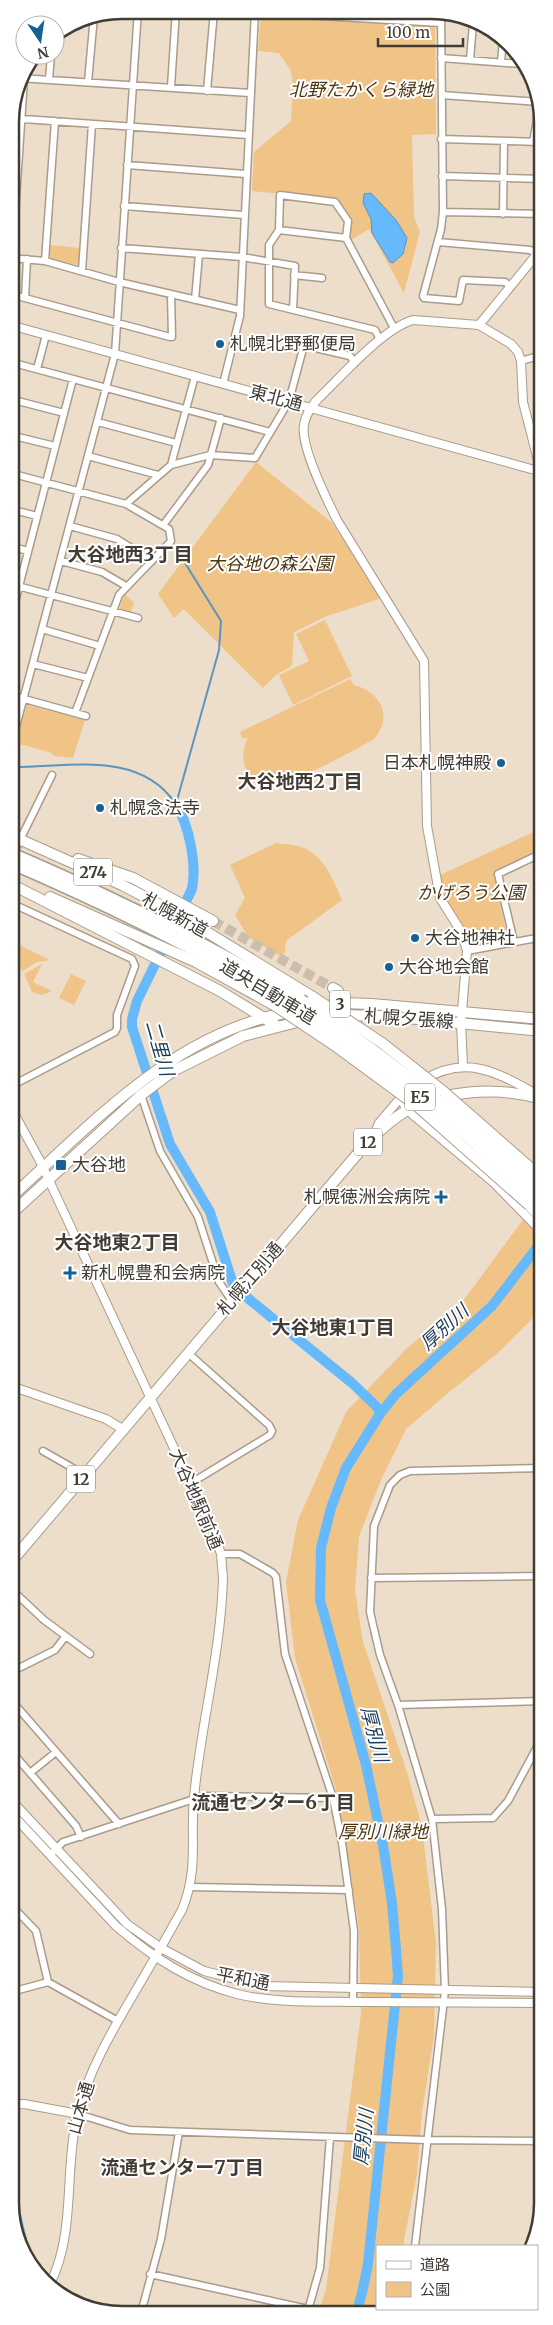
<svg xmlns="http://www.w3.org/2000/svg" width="553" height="2325" viewBox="0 0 553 2325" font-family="Merriweather,'Noto Sans JP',serif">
<rect width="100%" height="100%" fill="#eddecb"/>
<path fill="#f0c486" d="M261,15L433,27L435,29L436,134L412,135L414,217L420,232L404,293L369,229L351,240L349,237L350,220L336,199L252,191L254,152L291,121L293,85L291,71L279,53L258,51Z
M50,245L80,248L79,265L50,259Z
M256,462L331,522L382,598L327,616L294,632L292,666L277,674L263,688L184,609L174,618L158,594Z
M124,594L134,602L130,614L119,611Z
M325,620L352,676L293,705L279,675L309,661L296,634Z
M350,679L354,685C380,692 394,716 374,739C358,749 291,784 276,785C265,786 255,782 249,773C240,762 243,749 248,737L243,739L240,732Z
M28,705L85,720L73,758L53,756L52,753L16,743L26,706Z
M542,828V851L494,872L507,937L506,939L472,946L464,927L446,901L440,875Z
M278,842V844C318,842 329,869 342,900L286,941L285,953L278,955L248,937L235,915L245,898L230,865Z
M11,941L50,960L37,962L23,971L11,963Z
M42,964L33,982L52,991L42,995L32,992L24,974Z
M71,974L86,981L74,1005L59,998Z
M542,1194V1309L498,1353L448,1393L406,1429L381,1480L359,1537L355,1590L363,1642L407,1772L422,1827L436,1944L434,2036L422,2112L417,2174L403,2246H377V2309H395L394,2314H318L326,2289L361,2013L359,1928L337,1793L295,1658L286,1582L298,1520L346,1412L408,1347L463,1301Z"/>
<path fill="#66b9fa" stroke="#5b94bf" d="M371,193L396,220L407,238L403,254L393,263L390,262L372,233L371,219L363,203L364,194Z"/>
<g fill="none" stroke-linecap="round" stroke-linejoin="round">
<path stroke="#5b94bf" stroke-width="2" d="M10,767C67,768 138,749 175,803
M176,804L219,650L221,621L185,563"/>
<path stroke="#66b9fa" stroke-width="10" d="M176,804C189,825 197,865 192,889L137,1001L132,1019V1027L170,1144L210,1212L233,1284L250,1300L352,1383L378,1408L380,1414
M11,2194L24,2248
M356,2314L362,2293L368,2264L398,1976L396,1949L392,1903L383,1845L366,1765L320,1600L321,1548L331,1508L346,1468L380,1414L396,1394L492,1306L542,1241"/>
<path stroke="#cbbead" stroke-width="10" stroke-dasharray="10 5" stroke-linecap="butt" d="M213,921L333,988"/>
<defs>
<path id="minor" d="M255,12L441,23
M441,12L443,212L441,229L423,296L424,298L459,301L463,280L505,282L511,287
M441,58L521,64
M470,60L473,23
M501,62L503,39
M19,78L250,93
M49,79L51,55
M88,82L94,16
M171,87L176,10
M207,91L214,11
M442,95L539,102
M10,118L248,135
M441,139L542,142
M533,142L540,103
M127,165L246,174
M442,176L542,179
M124,206L244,215
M443,212L542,214
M503,214L504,141
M279,230L346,238
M438,242L530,250L538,254
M121,248L242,257L295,266L293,310
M10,258L45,261L119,282L240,310
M12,258L24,79
M45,261L55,121
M82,271L92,124
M294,275L322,278
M10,294L170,337H172L171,294
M25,298L27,259
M195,300L199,254
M380,340L375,330L269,304V245L279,230L280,195L335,202L348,221L346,238L394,328
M294,343L350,356L355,363
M521,361L542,355
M10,362L270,432
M37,369L46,335
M223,384L240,316L255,11
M10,399L64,413
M98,422L176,443
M10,435L55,446
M88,456L158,475
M171,465L195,376
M10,473L126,504L169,529L171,541L119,595L75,713
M126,504L171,465L210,455L255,458L289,401L304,345
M10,509L37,516
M164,524L208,465L221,418
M70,526L117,539L152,561
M10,546L28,551
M61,561L102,572L126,586
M10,584L138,618
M10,621L73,379
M42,629L100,646
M33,664L88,678
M10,695L86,716
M10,736L14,734L115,354L138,10
M16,848L52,775
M11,903L132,959L135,966L117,1015V1028L115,1032L11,1086
M514,942L498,874L542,853
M467,951L542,937
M141,1095L160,1151L198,1217L219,1282L232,1301
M188,1353L269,1425L272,1431L270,1435L191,1483
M43,1451L85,1475
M221,1554H240L273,1573L276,1577L285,1654L333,1798L342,1843L354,1931L353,2002
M371,1578L543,1576
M11,1589L44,1620L90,1654
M11,1672L55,1650L65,1637
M11,1700L119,1824
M398,1705L543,1701
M11,1751L76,1826L81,1837
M30,1773L56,1752
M432,1819L493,1818L508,1801L543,1736
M50,1855L63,1842L203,1796L333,1798
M191,1887L349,1890
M11,1905L36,1931L48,1982
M11,1992L48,1982L118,2021
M78,2114L130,2130L426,2140L543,2141
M415,2246L445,1991L442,1909L432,1819L398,1705L380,1655L370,1612L374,1526L390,1485L400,1475L410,1471L543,1468
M150,2274L308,2309
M141,2313L161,2239L179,2132
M307,2314L320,2268L330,2137
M407,2314L408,2309"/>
<path id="tertiary" d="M10,325L542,472
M479,325L542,248
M463,1066L461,1023L467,951L462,933L440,898L427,826L424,661L337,520C327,500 300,446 304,425C305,416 310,409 316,401C340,378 382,329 413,320L479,325L511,344L518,352L521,361L523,402L541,472
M422,1081C466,1053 498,1073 538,1095
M405,1093L402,1101L407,1110L494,1183L542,1232
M11,1108L39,1159L215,1536L221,1554L223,1578C221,1652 201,1724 194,1797C190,1840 199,1868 182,1910C171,1929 161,1948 150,1966C122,2015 91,2061 77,2116C64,2172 76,2232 50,2284
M374,1135L379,1123L402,1096
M11,1386L106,1419L124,1430
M11,1800L127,1924L161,1948L204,1971L263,1986L543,1992
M11,1813L116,1926C152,1957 190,1982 237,1994C278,2004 323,2001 365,2002C424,2002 483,2003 543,2003
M11,2105L24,2104L78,2114"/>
<path id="primary" d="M322,1007L341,1003L372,1004L542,1019
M339,1015L386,1016L542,1031
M11,1197C94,1122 175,1032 290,1012
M11,1214L141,1095L173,1071L243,1036L305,1020"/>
<path id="trunk" d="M10,835L122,885L174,912L313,997
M78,859L133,878L213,921
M11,884L220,991L277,1026
M50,897L196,962L274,1005
M333,988L338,991L347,1014
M441,1097C476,1090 507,1089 542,1099
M529,1205L542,1219
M11,1562L359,1152C377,1132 398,1112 422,1103"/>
<path id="motorway" d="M10,853C111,896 207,943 301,1000
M11,863C106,904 198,949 286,1002"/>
</defs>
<use href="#minor" stroke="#a99c8a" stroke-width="9"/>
<use href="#tertiary" stroke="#a99c8a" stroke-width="10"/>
<use href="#primary" stroke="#a99c8a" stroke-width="12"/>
<use href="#trunk" stroke="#a99c8a" stroke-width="12"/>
<use href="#motorway" stroke="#a99c8a" stroke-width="14"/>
<use href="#minor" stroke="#fff" stroke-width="6"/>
<use href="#tertiary" stroke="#fff" stroke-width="8"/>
<use href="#primary" stroke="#fff" stroke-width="10"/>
<use href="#trunk" stroke="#fff" stroke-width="10"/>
<use href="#motorway" stroke="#fff" stroke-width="11"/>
<defs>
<path id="trunk-bridge" d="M313,997L382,1043L444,1092L542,1178
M274,1005L334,1045L417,1106L529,1205"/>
<path id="motorway-bridge" d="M301,1000C387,1057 467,1120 542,1191
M286,1002C335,1034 383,1067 429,1104C468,1136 505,1170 542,1205"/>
</defs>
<use href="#trunk-bridge" stroke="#a99c8a" stroke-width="12" stroke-linecap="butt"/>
<use href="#motorway-bridge" stroke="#a99c8a" stroke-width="14" stroke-linecap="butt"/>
<use href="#trunk-bridge" stroke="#fff" stroke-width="10"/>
<use href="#motorway-bridge" stroke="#fff" stroke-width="11"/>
</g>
<g fill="#156094" stroke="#fff" stroke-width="2">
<circle cx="220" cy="344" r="5"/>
<circle cx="501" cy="763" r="5"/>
<circle cx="100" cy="808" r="5"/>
<circle cx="415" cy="938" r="5"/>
<circle cx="389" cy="967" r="5"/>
<rect x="55" y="1159" width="12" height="12" rx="2.5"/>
<path d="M438.5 1189.5h5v5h5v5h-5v5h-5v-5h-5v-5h5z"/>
<path d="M67.5 1265.5h5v5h5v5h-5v5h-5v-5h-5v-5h5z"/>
</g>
<g text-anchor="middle" stroke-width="4" stroke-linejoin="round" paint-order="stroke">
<g fill="#fff" stroke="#7a7671" stroke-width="1">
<rect x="74" y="858.5" width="38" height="27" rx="4"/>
<rect x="330" y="990.5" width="20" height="27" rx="4"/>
<rect x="405" y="1083.5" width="30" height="27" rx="4"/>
<rect x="354" y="1128.5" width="28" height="27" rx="4"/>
<rect x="67" y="1465.5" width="28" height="27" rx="4"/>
</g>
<g font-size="16" font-weight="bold" fill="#413c34">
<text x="93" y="878">274</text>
<text x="340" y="1010">3</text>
<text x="420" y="1103">E5</text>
<text x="368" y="1148">12</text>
<text x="81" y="1485">12</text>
</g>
<g font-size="18" font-style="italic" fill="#4e3610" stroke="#fff">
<text x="361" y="96">北野たかくら緑地</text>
<text x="270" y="570">大谷地の森公園</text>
<text x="471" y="899">かげろう公園</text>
<text x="383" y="1838">厚別川緑地</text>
</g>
<g font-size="18" fill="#413c34" stroke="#fff" text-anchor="start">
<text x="230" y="350">札幌北野郵便局</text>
<text x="491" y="769" text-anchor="end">日本札幌神殿</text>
<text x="110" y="814">札幌念法寺</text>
<text x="425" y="944">大谷地神社</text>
<text x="399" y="973">大谷地会館</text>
<text x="72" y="1171">大谷地</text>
<text x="430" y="1203" text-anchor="end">札幌徳洲会病院</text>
<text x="81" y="1279">新札幌豊和会病院</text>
</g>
<g font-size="18" fill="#413c34" stroke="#fff">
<text transform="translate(276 398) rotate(15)" y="6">東北通</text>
<text transform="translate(175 915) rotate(29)" y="6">札幌新道</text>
<text transform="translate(268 992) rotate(31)" y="6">道央自動車道</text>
<text transform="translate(409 1019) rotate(4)" y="6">札幌夕張線</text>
<text transform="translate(250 1279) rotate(-49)" y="6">札幌江別通</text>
<text transform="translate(196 1499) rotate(67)" y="6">大谷地駅前通</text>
<text transform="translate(243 1979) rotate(11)" y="6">平和通</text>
<text transform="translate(81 2108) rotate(-74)" y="6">山本通</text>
</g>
<g font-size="19" font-weight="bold" fill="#413c34" stroke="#fff">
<text x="130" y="561">大谷地西3丁目</text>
<text x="300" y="788">大谷地西2丁目</text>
<text x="117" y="1249">大谷地東2丁目</text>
<text x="333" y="1334">大谷地東1丁目</text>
<text x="273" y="1809">流通センター6丁目</text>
<text x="182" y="2174">流通センター7丁目</text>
</g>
<g font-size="19" font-style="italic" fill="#1a3d58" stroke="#fff">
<text transform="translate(160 1048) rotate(74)" y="7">二里川</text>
<text transform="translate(444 1327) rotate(-42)" y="7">厚別川</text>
<text transform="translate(375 1734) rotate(75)" y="7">厚別川</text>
<text transform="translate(363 2137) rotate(-84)" y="7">厚別川</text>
</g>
</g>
<path d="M0 0H553V2325H0ZM122 19H431A103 103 0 0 1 534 122V2203A103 103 0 0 1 431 2306H122A103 103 0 0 1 19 2203V122A103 103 0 0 1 122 19Z" fill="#fff" fill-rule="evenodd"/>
<path fill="none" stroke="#413c34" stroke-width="2.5" d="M122 19H431A103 103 0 0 1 534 122V2203A103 103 0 0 1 431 2306H122A103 103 0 0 1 19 2203V122A103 103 0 0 1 122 19Z"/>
<rect x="376" y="2245" width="162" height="65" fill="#ffffff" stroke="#b3b1ae"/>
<rect x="386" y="2261" width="25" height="8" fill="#ffffff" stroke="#b3b1ae"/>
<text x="420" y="2270" font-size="15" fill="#413c34">道路</text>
<rect x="386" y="2282" width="25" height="15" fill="#f0c486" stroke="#b3b1ae"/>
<text x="420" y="2295" font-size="15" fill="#413c34">公園</text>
<g transform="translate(40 40) rotate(167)"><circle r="24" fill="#ffffff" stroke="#b3b1ae"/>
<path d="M0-4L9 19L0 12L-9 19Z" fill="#156094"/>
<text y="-8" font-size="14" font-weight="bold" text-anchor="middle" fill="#413c34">N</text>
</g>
<path d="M378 38v8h85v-8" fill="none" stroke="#413c34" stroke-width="2.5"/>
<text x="386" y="38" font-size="15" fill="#413c34" stroke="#ffffff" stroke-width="4" paint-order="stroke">100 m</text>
</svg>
